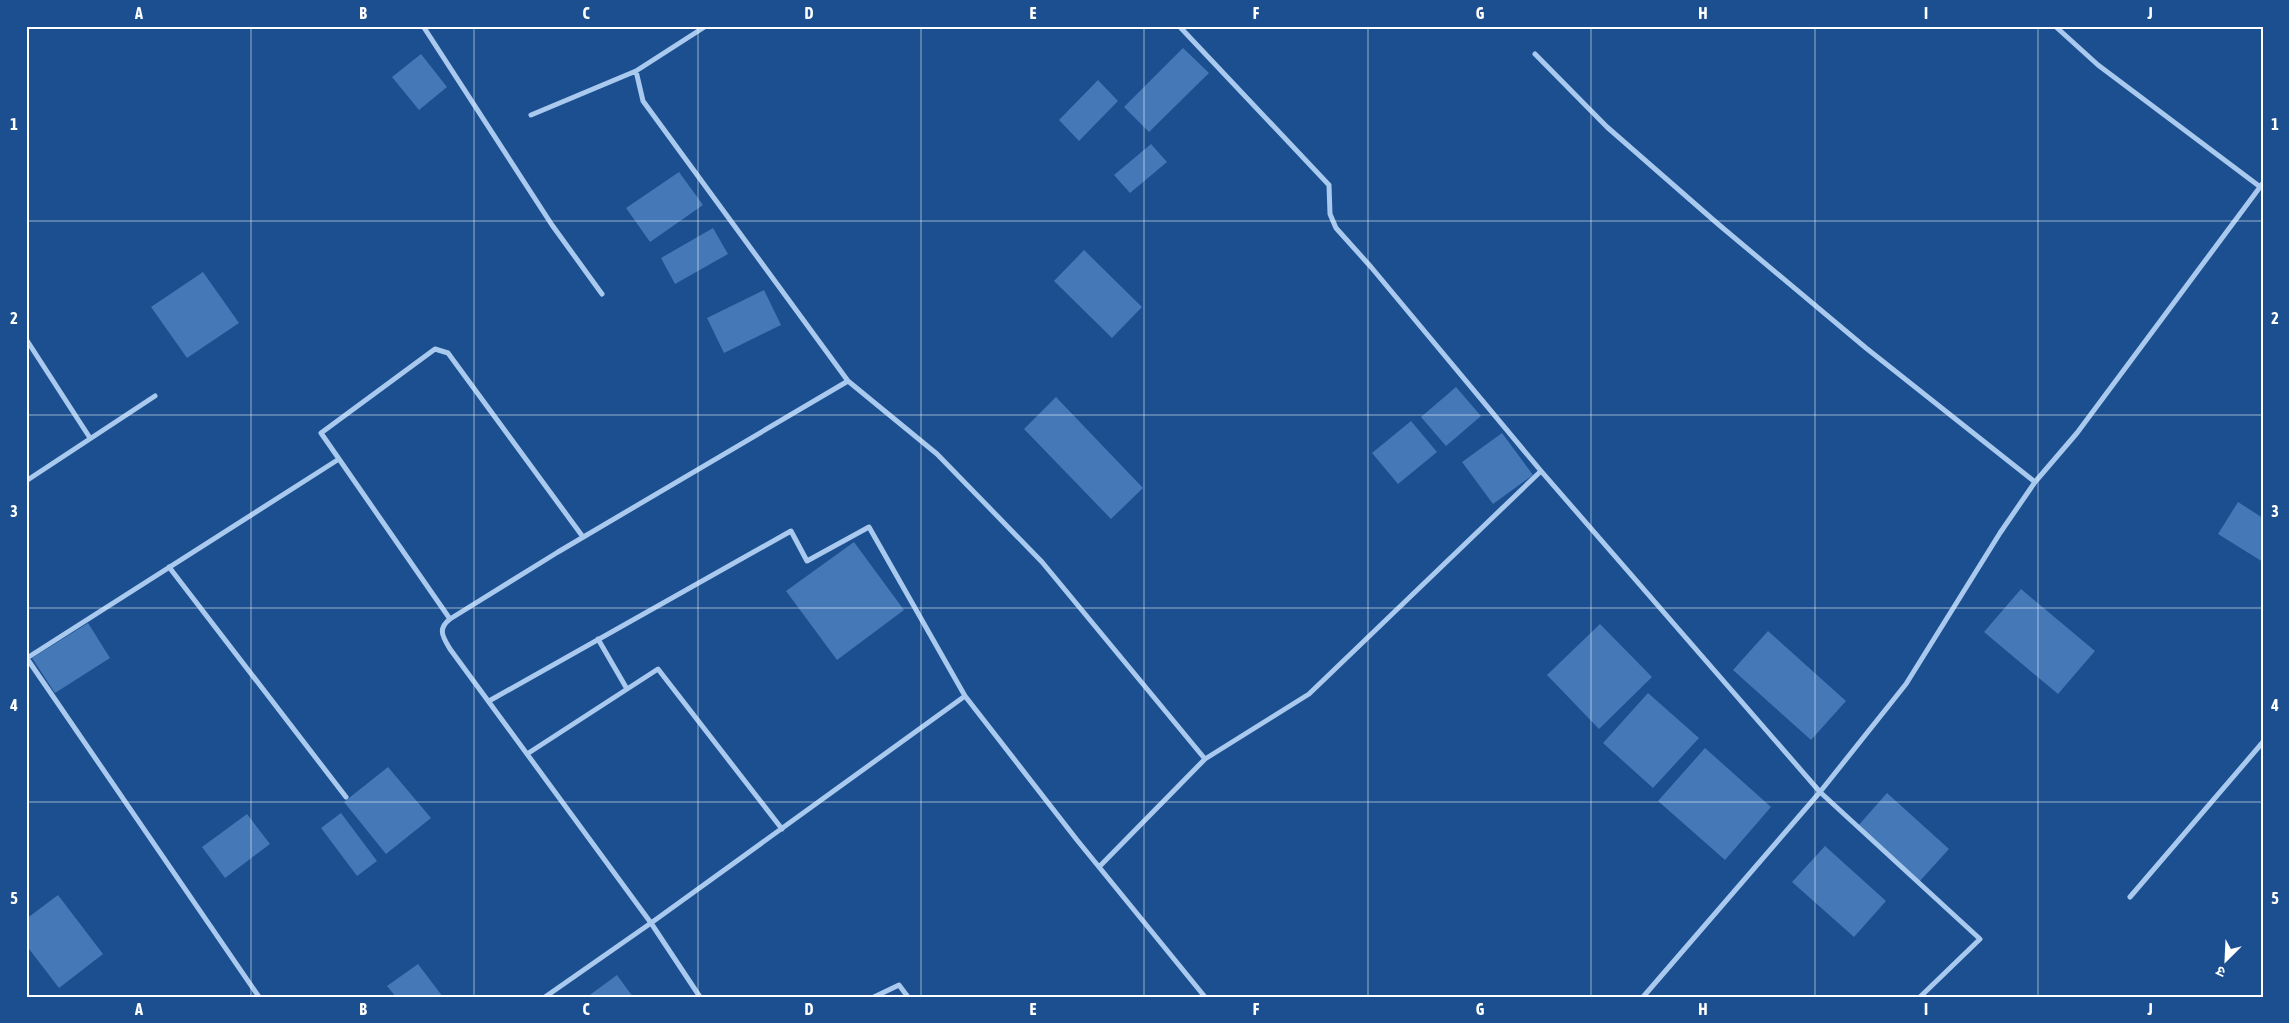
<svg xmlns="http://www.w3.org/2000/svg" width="2289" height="1023" viewBox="0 0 2289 1023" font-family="'Asap Condensed','Noto Sans Devanagari',sans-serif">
<rect width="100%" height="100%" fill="#1b4f8f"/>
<path fill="#4478b7" d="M1183,48L1209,73L1149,132L1124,107Z
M421,54L447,87L419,110L392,77Z
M1098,80L1118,101L1079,141L1059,120Z
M1151,144L1167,162L1130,193L1114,175Z
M679,172L703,205L650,242L626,208Z
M713,228L728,254L675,284L661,258Z
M1084,250L1142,307L1112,338L1054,281Z
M203,272L239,323L187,358L151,307Z
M764,290L781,325L724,353L707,318Z
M1456,387L1481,416L1446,446L1421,417Z
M1056,397L1143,488L1111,519L1024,429Z
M1411,421L1437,452L1398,484L1372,453Z
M1502,433L1533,475L1493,504L1462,462Z
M2238,502L2263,518V562L2218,534Z
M854,542L904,610L837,660L786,591Z
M2021,589L2095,651L2058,694L1984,632Z
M88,623L110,658L55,693L32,658Z
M1600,624L1652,677L1599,729L1547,675Z
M1768,631L1846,701L1811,740L1733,670Z
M1648,693L1699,738L1653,788L1603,743Z
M1705,748L1771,807L1725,860L1658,801Z
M388,767L431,818L386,854L344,802Z
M1887,793L1949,849L1919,882L1857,827Z
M341,813L377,861L357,876L321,828Z
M247,814L270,844L225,878L202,847Z
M1825,846L1886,901L1854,937L1792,882Z
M58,895L103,954L59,988L26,945V919Z
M418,964L443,997H396L387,986Z
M617,975L633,997H587Z"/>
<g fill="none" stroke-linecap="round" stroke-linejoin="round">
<path stroke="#a9c9ee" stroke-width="5" d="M423,26L552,225L602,294
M1179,26L1329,185L1330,214L1336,228L1371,267L1541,471L1820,792L1980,939L1920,997
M2055,26L2098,65L2259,186
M1535,54L1607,127L1718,224L1866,348L2035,482
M636,71L643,101L848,381L937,454L1042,562L1205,759
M531,115L636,71L706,26
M26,339L90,438
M26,481L155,396
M169,567L346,797
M450,619L321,433L435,349L448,353L583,537
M598,639L627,689
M26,657L259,997
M27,658L339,459
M489,701L791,531L807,561L869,527L965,696L1077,840L1205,997
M527,754L658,669L782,829
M1099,867L1205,759L1309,694L1541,471
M2130,897L2263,742
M545,997L651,923L965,696
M700,997L651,923L450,649C443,637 437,629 450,619L558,552L848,381
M874,997L899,985L908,997
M1643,997L1820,792L1906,684L2000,533L2035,482L2077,433L2263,183"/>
</g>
<path fill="none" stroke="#fff" stroke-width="1" stroke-opacity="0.55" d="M251,26V997M474,26V997M698,26V997M921,26V997M1144,26V997M1368,26V997M1591,26V997M1815,26V997M2038,26V997M26,221H2263M26,415H2263M26,608H2263M26,802H2263"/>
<rect width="2289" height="1023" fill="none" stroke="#1b4f8f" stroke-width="55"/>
<g transform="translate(2226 960) rotate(204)" stroke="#1b4f8f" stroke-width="4" paint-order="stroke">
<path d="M0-4L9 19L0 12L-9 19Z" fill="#ffffff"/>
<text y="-8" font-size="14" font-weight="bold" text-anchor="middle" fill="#ffffff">उ</text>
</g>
<rect x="28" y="28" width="2234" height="968" fill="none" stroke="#fff" stroke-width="2"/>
<g font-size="16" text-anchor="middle" font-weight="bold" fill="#fff">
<text x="139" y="19">A</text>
<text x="363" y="19">B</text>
<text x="586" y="19">C</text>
<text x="809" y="19">D</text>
<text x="1033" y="19">E</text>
<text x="1256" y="19">F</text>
<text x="1480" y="19">G</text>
<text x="1703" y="19">H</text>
<text x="1926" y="19">I</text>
<text x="2150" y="19">J</text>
<text x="14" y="130">1</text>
<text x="2275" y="130">1</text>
<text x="14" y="324">2</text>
<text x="2275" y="324">2</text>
<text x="14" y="517">3</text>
<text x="2275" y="517">3</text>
<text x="14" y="711">4</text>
<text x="2275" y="711">4</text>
<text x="14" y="904">5</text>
<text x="2275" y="904">5</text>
<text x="139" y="1015">A</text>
<text x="363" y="1015">B</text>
<text x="586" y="1015">C</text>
<text x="809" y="1015">D</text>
<text x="1033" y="1015">E</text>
<text x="1256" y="1015">F</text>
<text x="1480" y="1015">G</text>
<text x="1703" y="1015">H</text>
<text x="1926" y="1015">I</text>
<text x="2150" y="1015">J</text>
</g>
</svg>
